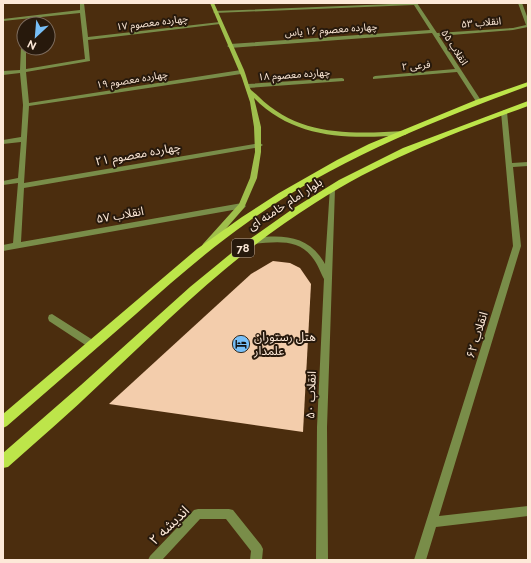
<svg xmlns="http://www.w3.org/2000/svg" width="531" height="563" viewBox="0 0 531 563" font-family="Raleway,'Noto Sans Arabic',sans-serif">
<rect width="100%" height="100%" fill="#4b2d0e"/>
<path fill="#f3cdac" d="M273,261L290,263L300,268L311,284L303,432L109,404L251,274Z"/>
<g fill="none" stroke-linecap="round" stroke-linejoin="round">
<path fill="#798d49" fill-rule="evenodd" d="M80,3H84L88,37L220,22L222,23L220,24L88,40L90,61L26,72L29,103L241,70L244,72L241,74L29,106L24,183L260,143L263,145L260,147L24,188L21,242L242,203L246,206L244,208L3,251V245L13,243L18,183L3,185V181L18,178L21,142L3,144V140L21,137L23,105L20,73L3,75V71L20,70L21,46L24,44V48H26V69L85,59L80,13L3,21V19L80,10Z
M417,3L437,33L513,28L526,25L518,3H522L528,19V27L513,30L439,36L482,102L481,103H477L457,72L373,79V77L375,76L455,69L432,33L230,48L227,46L230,44L430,30L414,5L215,13L213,12L215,11Z
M342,78L344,79V81L248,88L245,86L248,84Z
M504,110L507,112L512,163L528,162V166L513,167L521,246L439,516L528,506V516L436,527L426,560H414L513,246L501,112Z
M330,187H334L335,189L327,427L328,560H316L317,427L324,279C320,272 318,264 312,257C298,238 274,242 253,244L249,241C252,237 258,238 264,237C290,235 311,239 325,264Z
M52,314L96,342L97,345L96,348L93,349L90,348L49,321L48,318L49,315Z
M198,509H229L233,510L261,545L263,549L262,560H250L251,551L226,519H200L162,560H148L150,556L194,510Z"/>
<path fill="#9fbf4c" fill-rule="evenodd" d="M210,3H214C224,25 234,48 244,70C246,75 249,87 251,90C253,92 256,94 258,96C299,137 352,134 405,131L408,133L405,135C350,139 295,140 254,98L261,127V152L257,178L244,208L209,248L206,249L202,246L203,244L239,204L250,178L255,152L254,127L250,102L242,78Z"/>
<path fill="#bde54a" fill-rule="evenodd" d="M528,82V86C430,122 333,161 248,222C208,250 172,282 136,314C93,351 50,389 7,426L3,428V414L197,249L242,217L279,193L337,160L369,144L476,100Z
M528,101V106C454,133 382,160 315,203C235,253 169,319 101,383C71,412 39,439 8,467L3,468V453L81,385L190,287L240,246L294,208L339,180L403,148Z"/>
</g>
<defs>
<symbol id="hotel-disc" viewBox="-11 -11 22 22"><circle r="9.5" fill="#77bff7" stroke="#27190c"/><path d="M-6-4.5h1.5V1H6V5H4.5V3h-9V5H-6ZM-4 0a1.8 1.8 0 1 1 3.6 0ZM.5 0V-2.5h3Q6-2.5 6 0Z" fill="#111"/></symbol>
</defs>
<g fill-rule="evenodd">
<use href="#hotel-disc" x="231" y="334" width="20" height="20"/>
</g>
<g text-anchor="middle" stroke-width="4" stroke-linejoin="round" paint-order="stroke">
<g font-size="10" fill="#fde9d8" stroke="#27190c">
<text transform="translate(152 22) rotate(-7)" y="4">چهارده معصوم ۱۷</text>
<text transform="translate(481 22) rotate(-5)" y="4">انقلاب ۵۳</text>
<text transform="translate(331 29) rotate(-4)" y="4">چهارده معصوم ۱۶ یاس</text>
<text transform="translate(455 47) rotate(57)" y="4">انقلاب ۵۵</text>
<text transform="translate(416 65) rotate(-5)" y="4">فرعی ۲</text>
<text transform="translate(294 74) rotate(-4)" y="4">چهارده معصوم ۱۸</text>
<text transform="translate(132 79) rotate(-9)" y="4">چهارده معصوم ۱۹</text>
</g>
<rect fill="#27190c" stroke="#bdab9b" stroke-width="1" x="232" y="239" width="22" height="18" rx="3"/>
<g font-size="11" font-weight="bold" fill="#fde9d8">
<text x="243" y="252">78</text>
</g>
<g font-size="12" fill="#fde9d8" stroke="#27190c">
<text transform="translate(138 154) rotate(-10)" y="4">چهارده معصوم ۲۱</text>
<text transform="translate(285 204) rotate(-33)" y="4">بلوار امام خامنه ای</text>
<text transform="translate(120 215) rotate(-10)" y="4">انقلاب ۵۷</text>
<text transform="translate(477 335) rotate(-73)" y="4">انقلاب ۶۲</text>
<text transform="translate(311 395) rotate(-88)" y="4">انقلاب ۵۰</text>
</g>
<g font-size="12" fill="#fde9d8" stroke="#27190c" text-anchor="start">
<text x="254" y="341">هتل رستوران<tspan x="254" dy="14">علمدار</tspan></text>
</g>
<g font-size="14" fill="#fde9d8" stroke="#27190c">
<text transform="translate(169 525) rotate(-44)" y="5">اندیشه ۲</text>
</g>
</g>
<rect width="531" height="563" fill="none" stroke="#fde9d8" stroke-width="8"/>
<g transform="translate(36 36) rotate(206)"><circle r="19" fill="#27190c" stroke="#7d6c5e"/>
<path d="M0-3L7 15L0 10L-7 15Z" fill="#77bff7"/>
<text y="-6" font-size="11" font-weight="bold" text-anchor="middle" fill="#fde9d8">N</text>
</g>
</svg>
